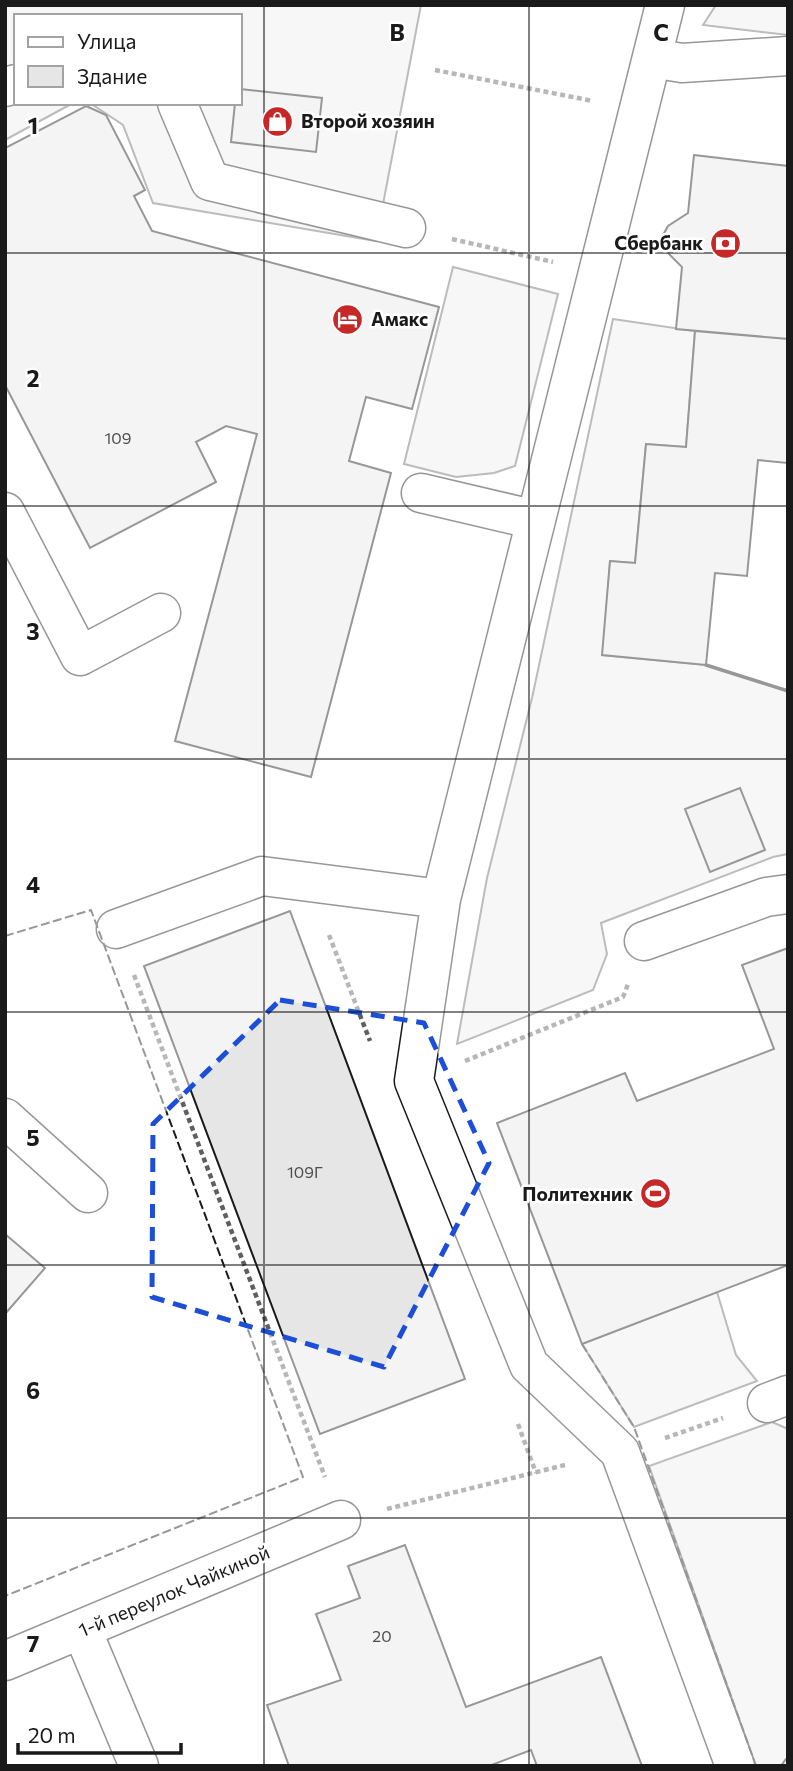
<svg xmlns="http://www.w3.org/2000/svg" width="793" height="1771" viewBox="0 0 793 1771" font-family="Commissioner,sans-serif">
<rect width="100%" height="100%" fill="#fff"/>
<path fill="#ededed" stroke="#6a6a6a" stroke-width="2" d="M5,5H421L376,241L153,203L123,125L90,103H240V16H16V103H73L5,140Z
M716,5H788V35L703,25Z
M453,267L558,294L515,466L494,473L456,477L404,464Z
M613,319L695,331L686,447L646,444L635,563L610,561L603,655L706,665L788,691V854L773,857L601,923L607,954L593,990L457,1044L487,878L532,698Z
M717,1292L736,1355L757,1381L634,1427L582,1344Z
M772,1422L788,1429V1766H756L649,1466Z"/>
<path fill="#e6e6e6" stroke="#1a1a1a" stroke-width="2" d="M240,89L322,98L316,152L231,142L235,103H240Z
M86,106L106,115L145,190L134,196L152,231L439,307L412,409L366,397L349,461L391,473L311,777L175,741L257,434L226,426L196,442L216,482L90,548L5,385V148Z
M694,155L788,166V339L676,329L682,267L665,250L662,237L668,226L688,213Z
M695,331L788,339L787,463L758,460L747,576L715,573L706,665L602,655L610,561L635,563L646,444L686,447Z
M740,788L765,850L710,872L685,809Z
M290,911L465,1379L320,1434L144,966Z
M788,948V1265L582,1344L497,1123L625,1073L637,1101L774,1049L742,965Z
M5,1234L45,1268L5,1314Z
M405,1545L466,1707L601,1657L642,1766H537L531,1750L489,1766H289L267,1705L341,1680L316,1614L360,1598L348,1566Z"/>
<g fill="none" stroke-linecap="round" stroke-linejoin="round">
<defs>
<path id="minor" d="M665,5L441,899L414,1081L529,1365L620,1452L735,1766
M652,58L682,63L788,56
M5,87L16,84
M177,103L210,181L406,228
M421,493L536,520
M5,512L80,656L161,613
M116,929L262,876L441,899
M644,941L766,897L788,894
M5,1118L88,1193
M767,1403L788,1395
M82,1630L139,1766
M5,1661L341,1520"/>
</defs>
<use href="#minor" stroke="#1a1a1a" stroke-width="41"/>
<path stroke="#5f5f5f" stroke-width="4.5" stroke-dasharray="5 3.5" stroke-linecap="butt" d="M435,70L593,101
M452,239L553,262
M329,935L370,1041
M134,975L325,1477
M465,1061L623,997L628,984
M518,1424L536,1473
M665,1438L723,1418
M387,1509L565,1465"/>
<use href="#minor" stroke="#fff" stroke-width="38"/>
<path stroke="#1a1a1a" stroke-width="2" stroke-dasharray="9 3.5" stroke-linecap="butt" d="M5,936L91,910L303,1477L5,1596
M582,1344L634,1427L756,1766
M781,1766L788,1756"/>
<path stroke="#1a1a1a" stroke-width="3.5" d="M706,665L788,691"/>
</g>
<path d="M0 0H793V1771H0ZM280,1000L424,1023L489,1163L384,1367L152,1297L153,1124Z" fill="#fff" fill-opacity=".55" fill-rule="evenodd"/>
<path fill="none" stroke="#1d4ed8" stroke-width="5" stroke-dasharray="14 9" stroke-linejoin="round" d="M280,1000L424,1023L489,1163L384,1367L152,1297L153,1124Z"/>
<path fill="none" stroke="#1a1a1a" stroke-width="2" stroke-opacity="0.55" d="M264,5V1766M529,5V1766M5,253H788M5,506H788M5,759H788M5,1012H788M5,1265H788M5,1518H788"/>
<defs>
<symbol id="shop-disc" viewBox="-11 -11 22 22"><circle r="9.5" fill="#c62828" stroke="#fff"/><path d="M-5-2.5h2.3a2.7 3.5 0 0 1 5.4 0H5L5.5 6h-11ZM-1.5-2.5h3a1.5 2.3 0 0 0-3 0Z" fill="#fff"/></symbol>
<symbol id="bank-disc" viewBox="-11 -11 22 22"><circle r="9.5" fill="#c62828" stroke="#fff"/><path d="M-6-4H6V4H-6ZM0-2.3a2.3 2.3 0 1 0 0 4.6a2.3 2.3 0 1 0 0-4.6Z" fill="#fff"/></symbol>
<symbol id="hotel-disc" viewBox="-11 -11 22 22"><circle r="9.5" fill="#c62828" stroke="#fff"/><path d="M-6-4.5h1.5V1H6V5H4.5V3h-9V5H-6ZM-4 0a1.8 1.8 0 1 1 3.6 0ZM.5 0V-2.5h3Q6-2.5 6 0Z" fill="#fff"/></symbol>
<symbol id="stadium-disc" viewBox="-11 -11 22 22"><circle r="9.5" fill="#c62828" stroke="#fff"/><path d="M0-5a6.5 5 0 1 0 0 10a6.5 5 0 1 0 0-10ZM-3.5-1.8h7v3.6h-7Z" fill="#fff"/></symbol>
</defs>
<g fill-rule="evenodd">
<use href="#shop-disc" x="260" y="104" width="35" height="35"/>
<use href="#bank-disc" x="708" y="226" width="35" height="35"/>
<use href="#hotel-disc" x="330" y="302" width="35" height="35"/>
<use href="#stadium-disc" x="638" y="1176" width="35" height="35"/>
</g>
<g text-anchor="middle" stroke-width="5" stroke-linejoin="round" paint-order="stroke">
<g font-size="16" fill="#4d4d4d">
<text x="118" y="444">109</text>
<text x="305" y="1178">109Г</text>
<text x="382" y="1642">20</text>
</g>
<g font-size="19" font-weight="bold" fill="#1a1a1a" stroke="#fff" text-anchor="start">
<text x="301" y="128">Второй хозяин</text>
<text x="703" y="250" text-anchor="end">Сбербанк</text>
<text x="371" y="326">Амакс</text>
<text x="633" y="1201" text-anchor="end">Политехник</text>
</g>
<g font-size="19" fill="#1a1a1a" stroke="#fff">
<text transform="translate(174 1591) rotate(-23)" y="7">1-й переулок Чайкиной</text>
</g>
</g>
<g font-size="23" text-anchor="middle" font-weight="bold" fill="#1a1a1a" stroke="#fff" stroke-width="5" stroke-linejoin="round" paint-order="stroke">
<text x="397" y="41">B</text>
<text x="661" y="41">C</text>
<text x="33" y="134">1</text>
<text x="33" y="387">2</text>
<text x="33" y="640">3</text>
<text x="33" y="893">4</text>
<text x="33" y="1146">5</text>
<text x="33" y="1399">6</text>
<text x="33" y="1652">7</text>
</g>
<rect width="793" height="1771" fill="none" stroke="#1a1a1a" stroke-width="14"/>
<rect x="14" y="14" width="228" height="91" fill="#ffffff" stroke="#a3a3a3" stroke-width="2"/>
<rect x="28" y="37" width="35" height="10" fill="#ffffff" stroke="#a3a3a3" stroke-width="2"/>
<text x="77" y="49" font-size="21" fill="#1a1a1a">Улица</text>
<rect x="28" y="66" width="35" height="21" fill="#e6e6e6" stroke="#a3a3a3" stroke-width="2"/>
<text x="77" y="84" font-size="21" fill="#1a1a1a">Здание</text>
<path d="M18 1743v10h163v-10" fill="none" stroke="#1a1a1a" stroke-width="3.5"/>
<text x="28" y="1743" font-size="21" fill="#1a1a1a" stroke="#ffffff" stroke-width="5" paint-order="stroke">20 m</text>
</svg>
